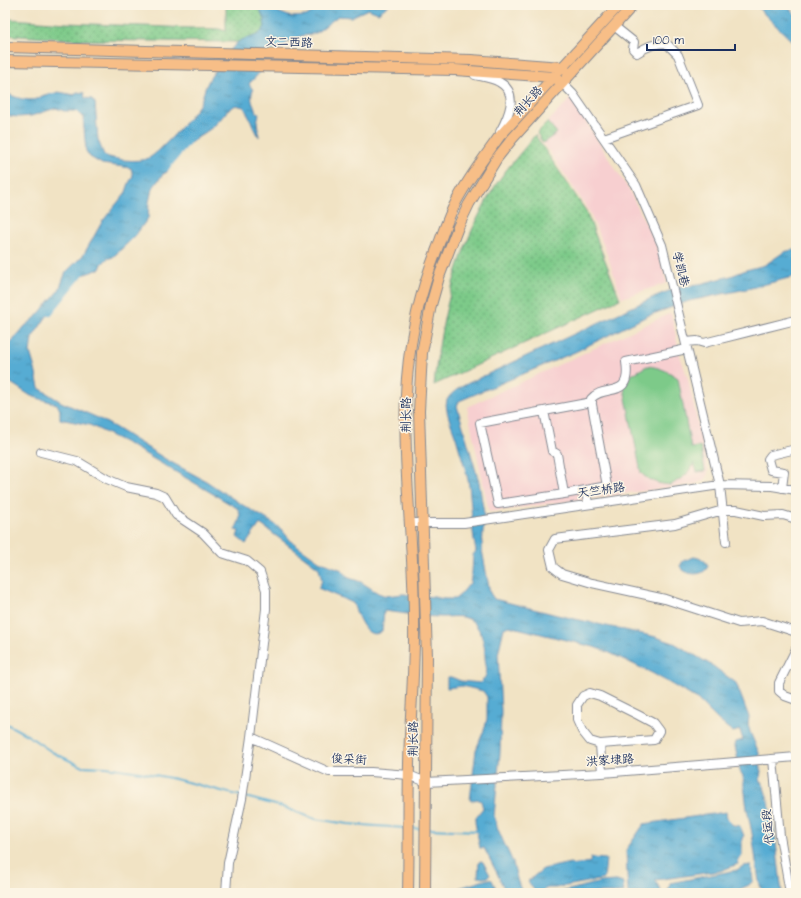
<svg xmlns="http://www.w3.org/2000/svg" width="801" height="898" viewBox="0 0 801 898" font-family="'Architects Daughter','LXGW WenKai TC',sans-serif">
<defs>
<pattern id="grass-dots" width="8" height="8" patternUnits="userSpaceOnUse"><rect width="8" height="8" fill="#7dca89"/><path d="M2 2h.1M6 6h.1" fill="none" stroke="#66a473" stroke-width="1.8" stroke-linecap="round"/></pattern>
<pattern id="water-ripples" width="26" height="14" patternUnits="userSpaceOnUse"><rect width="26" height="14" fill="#56acd3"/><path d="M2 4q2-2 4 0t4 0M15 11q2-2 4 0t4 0" fill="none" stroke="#468cae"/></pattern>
</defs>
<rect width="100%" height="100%" fill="#fcf5e5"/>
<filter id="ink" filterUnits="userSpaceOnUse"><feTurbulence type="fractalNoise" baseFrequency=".025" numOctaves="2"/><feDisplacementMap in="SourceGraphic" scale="8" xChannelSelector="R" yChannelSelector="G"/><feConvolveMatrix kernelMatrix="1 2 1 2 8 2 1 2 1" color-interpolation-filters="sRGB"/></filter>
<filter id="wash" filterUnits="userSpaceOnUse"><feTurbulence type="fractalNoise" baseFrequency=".012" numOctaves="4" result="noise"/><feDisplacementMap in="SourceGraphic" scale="16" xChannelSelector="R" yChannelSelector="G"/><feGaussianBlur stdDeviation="0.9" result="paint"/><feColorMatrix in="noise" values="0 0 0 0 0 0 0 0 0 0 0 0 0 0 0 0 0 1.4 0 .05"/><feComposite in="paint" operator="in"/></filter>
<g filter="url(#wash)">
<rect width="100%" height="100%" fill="#f1e3c4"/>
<path fill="#f7cfd0" d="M571,98L629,190L656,244L667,283L622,298L606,252L589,211L537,133Z
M671,313L680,355L688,379L708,471L707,477L703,481L695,484L489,512L467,407Z"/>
<path fill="url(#grass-dots)" stroke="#4c7c74" d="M226,5H258L264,19L265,27L260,34L237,42L80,40L5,35V19H11L66,23L219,29L226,31Z
M548,122L557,133L543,143L537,133Z
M535,135L586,211L620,299L434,385C441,315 459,243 497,183C508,166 523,151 535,135Z"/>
<path fill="#7dca89" stroke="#4c7c74" d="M647,366C659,367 668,371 678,378L691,448L701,447L705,471L697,472L694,463L686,475L671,485C659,484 650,482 641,473L624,388L631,375Z"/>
<path fill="url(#water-ripples)" stroke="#386e98" d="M258,5H273L278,12L291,17L306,16L324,5H389L378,13L368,9L351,17L338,16L316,33L301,36L289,41L249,84L253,90C249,100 254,107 259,115L257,121L259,137L244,107L236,105L227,110L225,114L213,127L187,145L179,149L172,157L167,172L163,174L152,189L149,202L148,218L135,236L113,257L107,259L102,264L100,269L73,278L32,338L30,352L35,369L39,388L61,402L98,418L116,428L167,460L206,481L241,504L273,523L281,529L291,541L319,561L342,570L349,578L361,582L378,593L386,596L403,594L434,597L444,599H455L461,594L470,583L472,573L473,555L476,551C472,532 472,514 470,495C469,477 462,459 457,441C455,432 443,409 447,400C452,390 467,384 477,379L656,296L679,287L692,286L731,276L746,270L765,265L784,252L796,249V276L751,288L689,301L647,316L575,352L459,401L457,406L479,482L484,514L482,550L490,593L494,599L557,615L656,637L674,643L713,666L736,683L749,717L748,724L750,732L759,753L761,770L760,779L764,787L773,818L782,893H763L759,882L752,833L747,809L743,776L740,771L735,746L736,742L743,740L740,730L733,732L719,721L697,699L652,673L610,653L594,647L509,626L504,628L498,654L501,711L500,753L494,816C498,833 507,848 513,863C516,873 517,884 523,893H506L497,873L484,848H480L475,822L476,817L483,808L481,801L477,799L472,801L470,800L476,750L484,730L487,719V697L483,691L462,686L447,688V677H451L461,681L480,683C491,673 485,668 485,655C485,643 480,625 469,619C460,615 452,617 442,617C423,617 403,613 384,611L382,631C366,643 357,614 353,603L318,588L322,581L319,568L263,526L260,524L246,544L237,537L239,531L235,530C239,521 243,516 237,508L130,445L90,425L60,419V410L57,404L31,396L11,383L5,385V350L25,326L35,318L59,290L66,272L84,254L102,222L126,192L129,183L133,176L131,168L102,164L90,157L86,151L83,117L76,111H64L56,108L31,116L18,117L10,116L5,112V92C13,97 27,102 37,99C41,98 38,98 42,96C47,93 53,95 58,92L75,95L77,92L84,93L85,98L92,99L95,103L98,140L104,155C114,160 138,163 149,158C161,151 191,117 199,105C203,98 204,89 208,82C211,75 232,47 237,43C246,35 256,41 265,27L264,19Z
M755,5H786L796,15V45Z
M694,557C700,558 706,560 708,566C704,577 685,576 680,566L683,561Z
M726,812L727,819L733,825L740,826L744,836L742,838V856L738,861V864L720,871L655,880L661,891L660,893H628L626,850L644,824Z
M591,858L606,859L604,879L555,888H547L539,893H536L528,881L543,869L570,863L574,865L590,862Z
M481,861L483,862L490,875L488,877L483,878L478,877L479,862Z
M751,865L753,881L749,885L731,893H668L670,883L737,870L743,866Z
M488,879L492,880L498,893H455L459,888Z
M616,881L623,883L624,893H556L601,882Z"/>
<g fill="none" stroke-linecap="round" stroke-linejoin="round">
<path stroke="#56acd3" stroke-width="2" d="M5,723L27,735L52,752L81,766L107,767L140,772L175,779L241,796
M245,797L283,807L315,819L348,824L405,828
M411,828L423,829
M429,829L479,831"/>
<path stroke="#56acd3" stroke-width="6" d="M166,168L188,141
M49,313L82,272"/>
</g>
</g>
<g filter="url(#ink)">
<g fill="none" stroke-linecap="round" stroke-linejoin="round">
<defs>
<path id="minor" d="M475,75C483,77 492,78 499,82C520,93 508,117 500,132
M562,83L573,94L636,185L662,245L720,485L726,542
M604,138L698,105L678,55L666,43C655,43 647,46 637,53L633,49L634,42L614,26
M686,342L697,341L704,343L796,320
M544,411L480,423L498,504L564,494
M41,452L77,461L107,479L126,487L156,493L165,497L176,515L203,533L222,553L247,561L260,572L266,590V609L251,737L242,799L228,863L226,893
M782,488L784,472L771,470L768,459L771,455L796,449
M586,490L564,494L557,454L552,451L544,411L592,402
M588,504L586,490L607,486L591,399C604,383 632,401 626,362L687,349
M796,519L783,515L764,516L736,510H723L675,524L555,539L549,550L553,567L562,574L592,583L665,599L739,623L762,621L796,632
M410,523H464L720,485L772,486L796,490
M796,649L779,683V691L785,696L796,700
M590,693L600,696L638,715L653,723L659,731L654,740L600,744L590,741L582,731L577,720V705L583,696Z
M251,737L329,772H371L409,775L426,782L602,773L796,757
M600,744L602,773
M773,759L780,836L790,893"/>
<path id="major" d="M5,47L471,60L562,67L565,70
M5,61L455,70L554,77L558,80
M408,893C409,850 408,807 409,764C410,716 415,668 414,620C414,539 401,458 407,378C411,331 420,293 437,249C443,233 448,217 456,202C468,179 484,158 499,137L619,5
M425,893L427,657L419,411L422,353L431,305L439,277L458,227L469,204L497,158L512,139L633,5"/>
</defs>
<use href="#minor" stroke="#868991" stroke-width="10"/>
<use href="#major" stroke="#868991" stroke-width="12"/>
<use href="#minor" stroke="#fff" stroke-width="8"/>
<use href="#major" stroke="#f7be87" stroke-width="10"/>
</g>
</g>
<g text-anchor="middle" stroke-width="3" stroke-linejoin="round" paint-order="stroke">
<g font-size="12" fill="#1b2f5e" stroke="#fcf5e5">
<text transform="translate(289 42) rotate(2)" y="4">文二西路</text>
<text transform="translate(528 101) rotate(-48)" y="4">荆长路</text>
<text transform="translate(681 269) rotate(76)" y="4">学凯巷</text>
<text transform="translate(406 415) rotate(-90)" y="4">荆长路</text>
<text transform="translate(601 490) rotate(-8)" y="4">天竺桥路</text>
<text transform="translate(413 739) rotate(-89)" y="4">荆长路</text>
<text transform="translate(349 759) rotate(3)" y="4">俊采街</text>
<text transform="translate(610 760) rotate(-4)" y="4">洪家埭路</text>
<text transform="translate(768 827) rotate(-96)" y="4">代运段</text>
</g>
</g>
<rect width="801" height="898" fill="none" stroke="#fcf5e5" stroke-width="20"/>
<path d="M647 44v6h88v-6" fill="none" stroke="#1b2f5e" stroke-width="2"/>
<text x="653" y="44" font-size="12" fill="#1b2f5e" stroke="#fcf5e5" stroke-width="3" paint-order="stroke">100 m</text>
</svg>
